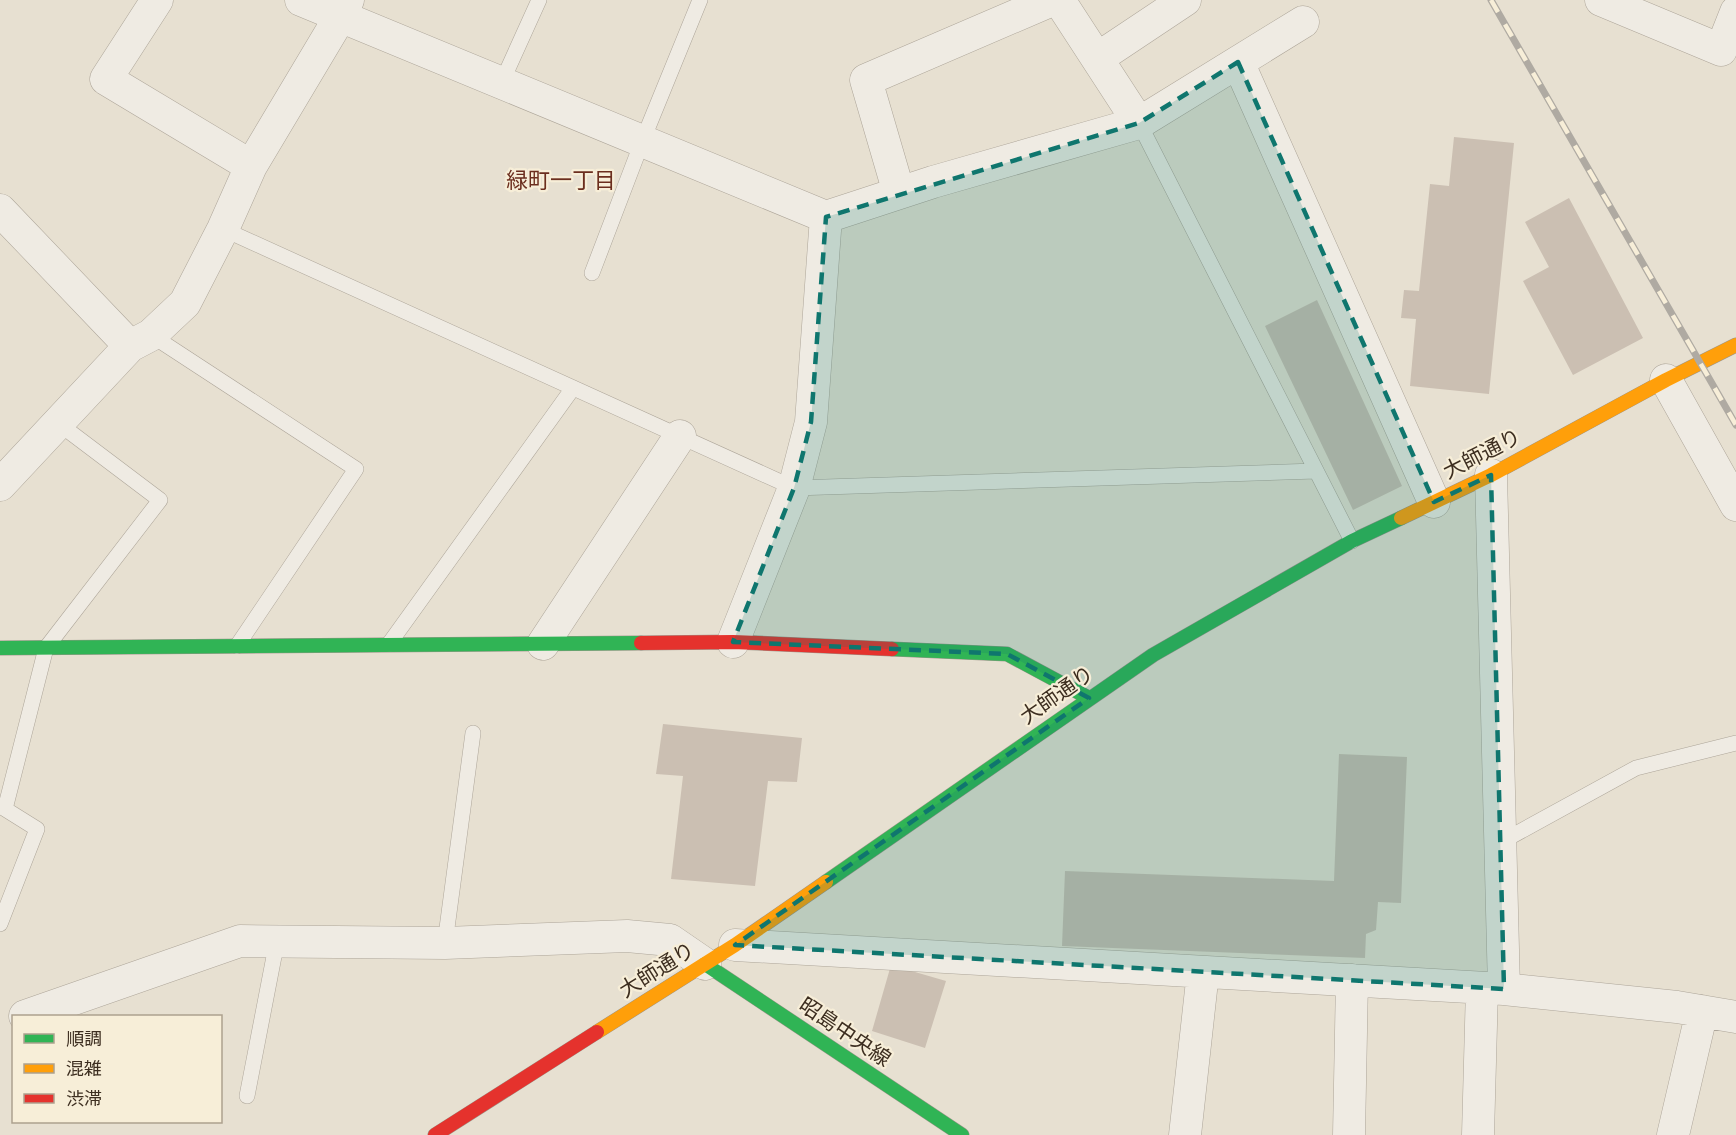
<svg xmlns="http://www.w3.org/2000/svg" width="1736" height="1135" viewBox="0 0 1736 1135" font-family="'Zilla Slab','Noto Sans JP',serif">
<rect width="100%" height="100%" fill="#e7e0d1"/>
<path fill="#cbbfb2" d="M1454,137L1514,143L1489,394L1410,386L1416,319L1401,318L1404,290L1419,291L1430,184L1449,186Z
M1569,198L1643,338L1573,375L1523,281L1549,267L1525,222Z
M1317,300L1402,486L1353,510L1265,326Z
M663,724L802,738L797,782L768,781L755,886L671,879L683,776L656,774Z
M1339,754L1407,757L1401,903L1378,902L1376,930L1366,934L1365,958L1062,946L1065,871L1334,881Z
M891,965L946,981L925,1048L872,1031Z"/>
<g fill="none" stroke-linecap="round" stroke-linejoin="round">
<defs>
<path id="lane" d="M501,84L539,0
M1139,123L1352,541
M223,229L794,488L1316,471
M592,273L642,142L700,0
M151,335L356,469L237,646
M389,644L573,388
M1501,842L1636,768L1736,743
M0,924L37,829L5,809L46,648L160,500L58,423
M445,943L473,733
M247,1096L277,941"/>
<path id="street" d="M157,0L106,79L251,166
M301,0L826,217L933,182L1139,123L1303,22
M1059,0L1139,123
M1601,0L1721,50L1736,12
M1098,58L1185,0
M1238,62L1434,502
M899,193L866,80L1052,0
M0,210L130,346
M1666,380L1736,505
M1491,475L1504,989
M0,485L130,346L151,335L185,303L223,229L251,166L340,17L348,0
M733,642L794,488L811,422L826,217
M543,644L680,436
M735,945L1504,989L1677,1007L1736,1017
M25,1016L240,941L445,943L627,936L670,940L705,964
M1185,1135L1203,972
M1349,1135L1352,980
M1478,1135L1482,988
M1673,1135L1702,1011"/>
<path id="fast" d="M0,648L641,643
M892,649L1007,654L1089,698
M826,882L1153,655L1352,541L1401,518
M705,964L962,1135"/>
<path id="slow" d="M1401,518L1491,475L1666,380L1736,345
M597,1032L735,945L826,882"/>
<path id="jam" d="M641,643L733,642L892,649
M435,1135L597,1032"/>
</defs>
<use href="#lane" stroke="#ada599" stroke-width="16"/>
<use href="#street" stroke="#ada599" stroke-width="33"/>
<use href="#fast" stroke="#9c958a" stroke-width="15"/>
<use href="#slow" stroke="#9c958a" stroke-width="15"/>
<use href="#jam" stroke="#9c958a" stroke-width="15"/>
<use href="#lane" stroke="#efebe3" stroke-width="15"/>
<use href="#street" stroke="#efebe3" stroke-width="32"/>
<use href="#fast" stroke="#30b455" stroke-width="14"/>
<use href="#slow" stroke="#ff9f0a" stroke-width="14"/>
<use href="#jam" stroke="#e5322d" stroke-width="14"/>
<defs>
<path id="rail" d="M1491,0L1736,425"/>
</defs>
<use href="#rail" stroke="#afaaa2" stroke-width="7"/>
<use href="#rail" stroke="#f7eed8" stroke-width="4.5" stroke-dasharray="14" stroke-linecap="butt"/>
</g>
<path fill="#0f766e" fill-opacity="0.2" stroke="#0f766e" stroke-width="4.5" stroke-dasharray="12 8" stroke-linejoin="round" d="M1238,62L1434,502L1491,475L1504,989L735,945L1089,698L1007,654L733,642L794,488L811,422L826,217L1139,123Z"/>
<g text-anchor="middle" stroke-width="4.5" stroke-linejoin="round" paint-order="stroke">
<g font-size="21" fill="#3d2e20" stroke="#f7eed8">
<text transform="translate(1482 454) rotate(-27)" y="7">大師通り</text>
<text transform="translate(1057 695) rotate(-35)" y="7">大師通り</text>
<text transform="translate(657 970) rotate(-32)" y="7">大師通り</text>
<text transform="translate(845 1032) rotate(34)" y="7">昭島中央線</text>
</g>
<g font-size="22" fill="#6b2e1e" stroke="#f7eed8">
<text x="561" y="188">緑町一丁目</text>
</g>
</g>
<rect x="12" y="1015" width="210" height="108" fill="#f7eed8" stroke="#ada18e" stroke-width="1.5"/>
<rect x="24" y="1034" width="30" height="9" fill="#30b455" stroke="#ada18e" stroke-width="1.5"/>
<text x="66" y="1045" font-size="18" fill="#3d2e20">順調</text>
<rect x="24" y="1064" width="30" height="9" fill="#ff9f0a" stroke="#ada18e" stroke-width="1.5"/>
<text x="66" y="1075" font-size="18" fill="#3d2e20">混雑</text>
<rect x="24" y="1094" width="30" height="9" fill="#e5322d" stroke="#ada18e" stroke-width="1.5"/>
<text x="66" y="1105" font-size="18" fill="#3d2e20">渋滞</text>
</svg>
